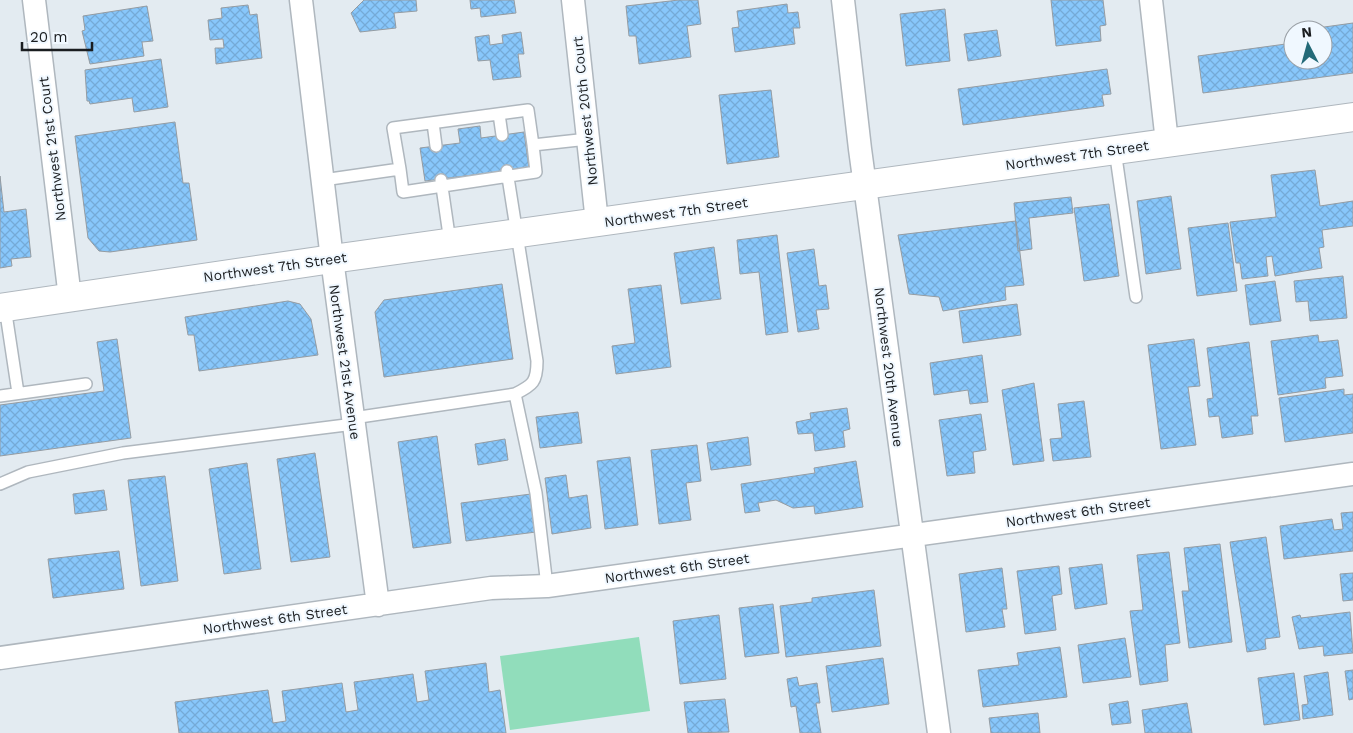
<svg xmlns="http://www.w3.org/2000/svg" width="1353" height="733" viewBox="0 0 1353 733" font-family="'Work Sans',sans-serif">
<defs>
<pattern id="building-cross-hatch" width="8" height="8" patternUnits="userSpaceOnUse" patternTransform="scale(1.25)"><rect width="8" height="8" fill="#88c7fb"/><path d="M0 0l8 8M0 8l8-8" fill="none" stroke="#75aad7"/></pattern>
</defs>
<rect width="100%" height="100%" fill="#e3ebf1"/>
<path fill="#91ddbb" d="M639,637L650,711L510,730L500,656Z"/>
<path fill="url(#building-cross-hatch)" stroke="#959ca2" d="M364,0H416L417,11L394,13L396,28L360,32L351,13Z
M470,0H514L516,13L481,17L480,8L471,9Z
M679,0H698L701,24L687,26L691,57L639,64L636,36H629L626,6Z
M1051,0H1103L1106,25L1100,26L1101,41L1056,46Z
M787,4L788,13L798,12L800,28H793L795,44L735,52L732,28L739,27L737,11Z
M248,5L250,15L257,14L262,58L216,64L215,48H224L223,39L210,40L208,20L222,18L221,8Z
M147,6L153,41L142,42L144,56L90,64L82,31L85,30L83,16Z
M945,9L950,61L906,66L900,14Z
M1353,23V73L1203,93L1198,56L1293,43V60H1323V30L1310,29Z
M997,30L1001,56L968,61L964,34Z
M521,32L524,54H518L521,77L493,80L490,60L478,61L475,37L489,35L490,45L503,43L502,35Z
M161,59L168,107L134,112L132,98L90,104L89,101H87L85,70Z
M1107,69L1111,94L1102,95L1104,106L963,125L958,89Z
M771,90L779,157L727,164L719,95Z
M175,122L183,183H189L197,240L110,252L99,251L88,238L75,136Z
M480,126L481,138L524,132L529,168L425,181L420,148L460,143L458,129Z
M1315,170L1320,206L1353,201V226L1322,230L1324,247L1319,248L1322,268L1275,276L1272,256L1266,257L1268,276L1242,279L1240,263H1236L1230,222L1276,217L1271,175Z
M0,176L4,212L26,209L31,257L11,259L12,266L0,268Z
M1171,196L1181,269L1146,274L1137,201Z
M1071,197L1073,213L1029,218L1032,249L1018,251L1014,203Z
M1109,204L1119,276L1084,281L1074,208Z
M1016,221L1024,285L1005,287L1006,300L943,311L939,297L909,294L898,235Z
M1228,223L1237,291L1197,296L1188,228Z
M777,235L788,332L766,335L759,272L740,274L737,240Z
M714,247L721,299L681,304L674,253Z
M814,249L819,286L826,285L829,309L816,310L819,329L798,332L787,253Z
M1343,276L1347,318L1310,321L1308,301L1296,302L1294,281Z
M1275,281L1281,321L1250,325L1245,285Z
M502,284L513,359L384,377L375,312L384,300Z
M661,285L671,367L616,374L612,346L635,343L628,289Z
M288,301L300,304L311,319L318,355L199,371L194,335H188L185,317Z
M1017,304L1021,335L963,343L959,311Z
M1318,335L1319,342L1338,340L1343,376L1325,378L1326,388L1278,395L1271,341Z
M117,339L131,438L0,456V405L104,391L97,342Z
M1194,339L1200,386L1188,387L1196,445L1161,449L1148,345Z
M1249,342L1258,416H1251L1253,434L1222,438L1219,416L1209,417L1207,399L1213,398L1207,348Z
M982,355L988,402L970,404L968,390L934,395L930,363Z
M1034,383L1044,461L1013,465L1002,390Z
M1344,389V395L1353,394V433L1285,442L1279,398Z
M1084,401L1091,457L1053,461L1050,439L1062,438L1058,404Z
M847,408L850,429L843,431L845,447L815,451L813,433L798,434L796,422L811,419L810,413Z
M578,412L582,443L540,448L536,417Z
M981,414L986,450L973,452L975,473L947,476L939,420Z
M437,436L451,543L413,548L398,442Z
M748,437L751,465L711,470L707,443Z
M505,439L508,460L478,465L475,444Z
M697,445L701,481L686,483L691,520L659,524L651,450Z
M315,453L330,557L291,562L277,459Z
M630,457L638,525L605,529L597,461Z
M856,461L863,507L815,514L814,506L793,508L776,500L758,503L760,511L745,513L741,484L815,473L814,468Z
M247,463L261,569L224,574L209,469Z
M566,475L569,498L587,495L591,528L552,534L545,478Z
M165,476L178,581L141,586L128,480Z
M104,490L107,510L75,514L73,494Z
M531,494L536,532L466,541L461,503Z
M1353,512V551L1284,559L1280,526L1332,519L1334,530L1343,529L1341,513Z
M1266,537L1280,637L1265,639L1266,649L1247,652L1230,542Z
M1220,544L1232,642L1189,648L1182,591H1189L1184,548Z
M119,551L124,589L53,598L48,559Z
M1169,552L1180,643L1165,645L1168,681L1140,685L1130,611L1143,610L1137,555Z
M1102,564L1107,604L1075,609L1069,568Z
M1059,566L1062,594L1052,596L1056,630L1025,634L1017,571Z
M1002,568L1007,609H1002L1005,627L966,632L959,574Z
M1353,573V600L1343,601L1340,574Z
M874,590L881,646L786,657L780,606L812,602V598Z
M773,604L779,653L745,657L739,608Z
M1350,612L1353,653L1324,656L1323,646L1299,649L1292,617L1300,615L1301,618Z
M719,615L726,679L680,684L673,621Z
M1125,638L1131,677L1083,683L1078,645Z
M1060,647L1067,697L983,707L978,670L1019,665L1017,653Z
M883,658L889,704L832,712L826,666Z
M486,663L489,692L500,690L506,733H179L175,702L268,690L273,723L286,721L282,691L342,683L346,712L358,710L354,682L413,674L417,702L429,700L425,671Z
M1353,670V699L1349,700L1345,671Z
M1328,672L1333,715L1303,719L1302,705L1308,704L1304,676Z
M1294,673L1300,720L1264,725L1258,678Z
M797,677L799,686L817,683L820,703H816L821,733H800L796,706L791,707L787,679Z
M725,699L729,732L688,733L684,702Z
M1128,701L1131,723L1112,725L1109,704Z
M1187,703L1192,733H1145L1142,710Z
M1038,713L1040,733H991L989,718Z"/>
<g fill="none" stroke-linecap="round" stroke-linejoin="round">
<defs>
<path id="service" d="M499,114L502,135
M433,123L436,146
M1115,150L1136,297
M400,169L393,128L528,110L533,145
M323,180L400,169L403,192L536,172L533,145L588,139
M441,180L450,242
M5,307L18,393
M515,394L536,493L547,586
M0,396L86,384
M353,418L515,394C533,385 537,382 537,361L507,171
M0,484L28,472L123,453L354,424"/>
<path id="minor" d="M34,0L70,298
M301,0L332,259L378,605
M573,0L597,222
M843,0L860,149L939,733
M1151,0L1167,142
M0,658L491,588L547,586L1353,474"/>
<path id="secondary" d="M0,308L332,259L1353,117"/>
</defs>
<use href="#service" stroke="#afb7be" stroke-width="14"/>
<use href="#minor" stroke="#afb7be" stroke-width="25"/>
<use href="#secondary" stroke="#afb7be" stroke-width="30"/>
<use href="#service" stroke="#fff" stroke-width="11"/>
<use href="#minor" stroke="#fff" stroke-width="22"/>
<use href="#secondary" stroke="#fff" stroke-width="28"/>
</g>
<g text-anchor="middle" stroke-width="4" stroke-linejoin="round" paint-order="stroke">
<g font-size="14" fill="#1a1d20" stroke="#f0f8ff">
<text transform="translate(585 111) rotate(-96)" y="5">Northwest 20th Court</text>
<text transform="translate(52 149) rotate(-97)" y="5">Northwest 21st Court</text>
<text transform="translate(1077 155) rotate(-8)" y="5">Northwest 7th Street</text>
<text transform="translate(676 212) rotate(-8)" y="5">Northwest 7th Street</text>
<text transform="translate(275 267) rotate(-8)" y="5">Northwest 7th Street</text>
<text transform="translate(345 362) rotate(82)" y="5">Northwest 21st Avenue</text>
<text transform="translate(889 367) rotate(83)" y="5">Northwest 20th Avenue</text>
<text transform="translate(1078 512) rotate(-8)" y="5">Northwest 6th Street</text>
<text transform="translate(677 568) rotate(-8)" y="5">Northwest 6th Street</text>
<text transform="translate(275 619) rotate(-8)" y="5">Northwest 6th Street</text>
</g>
</g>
<g transform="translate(1308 45) rotate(354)"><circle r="24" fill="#f0f8ff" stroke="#9aa0a6"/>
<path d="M0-4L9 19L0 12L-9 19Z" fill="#236a78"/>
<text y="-8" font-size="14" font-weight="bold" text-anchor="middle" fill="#1a1d20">N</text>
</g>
<path d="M22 42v8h70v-8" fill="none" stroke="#1a1d20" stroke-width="2.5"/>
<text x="30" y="42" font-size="15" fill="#1a1d20" stroke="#f0f8ff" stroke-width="4" paint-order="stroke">20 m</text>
</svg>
